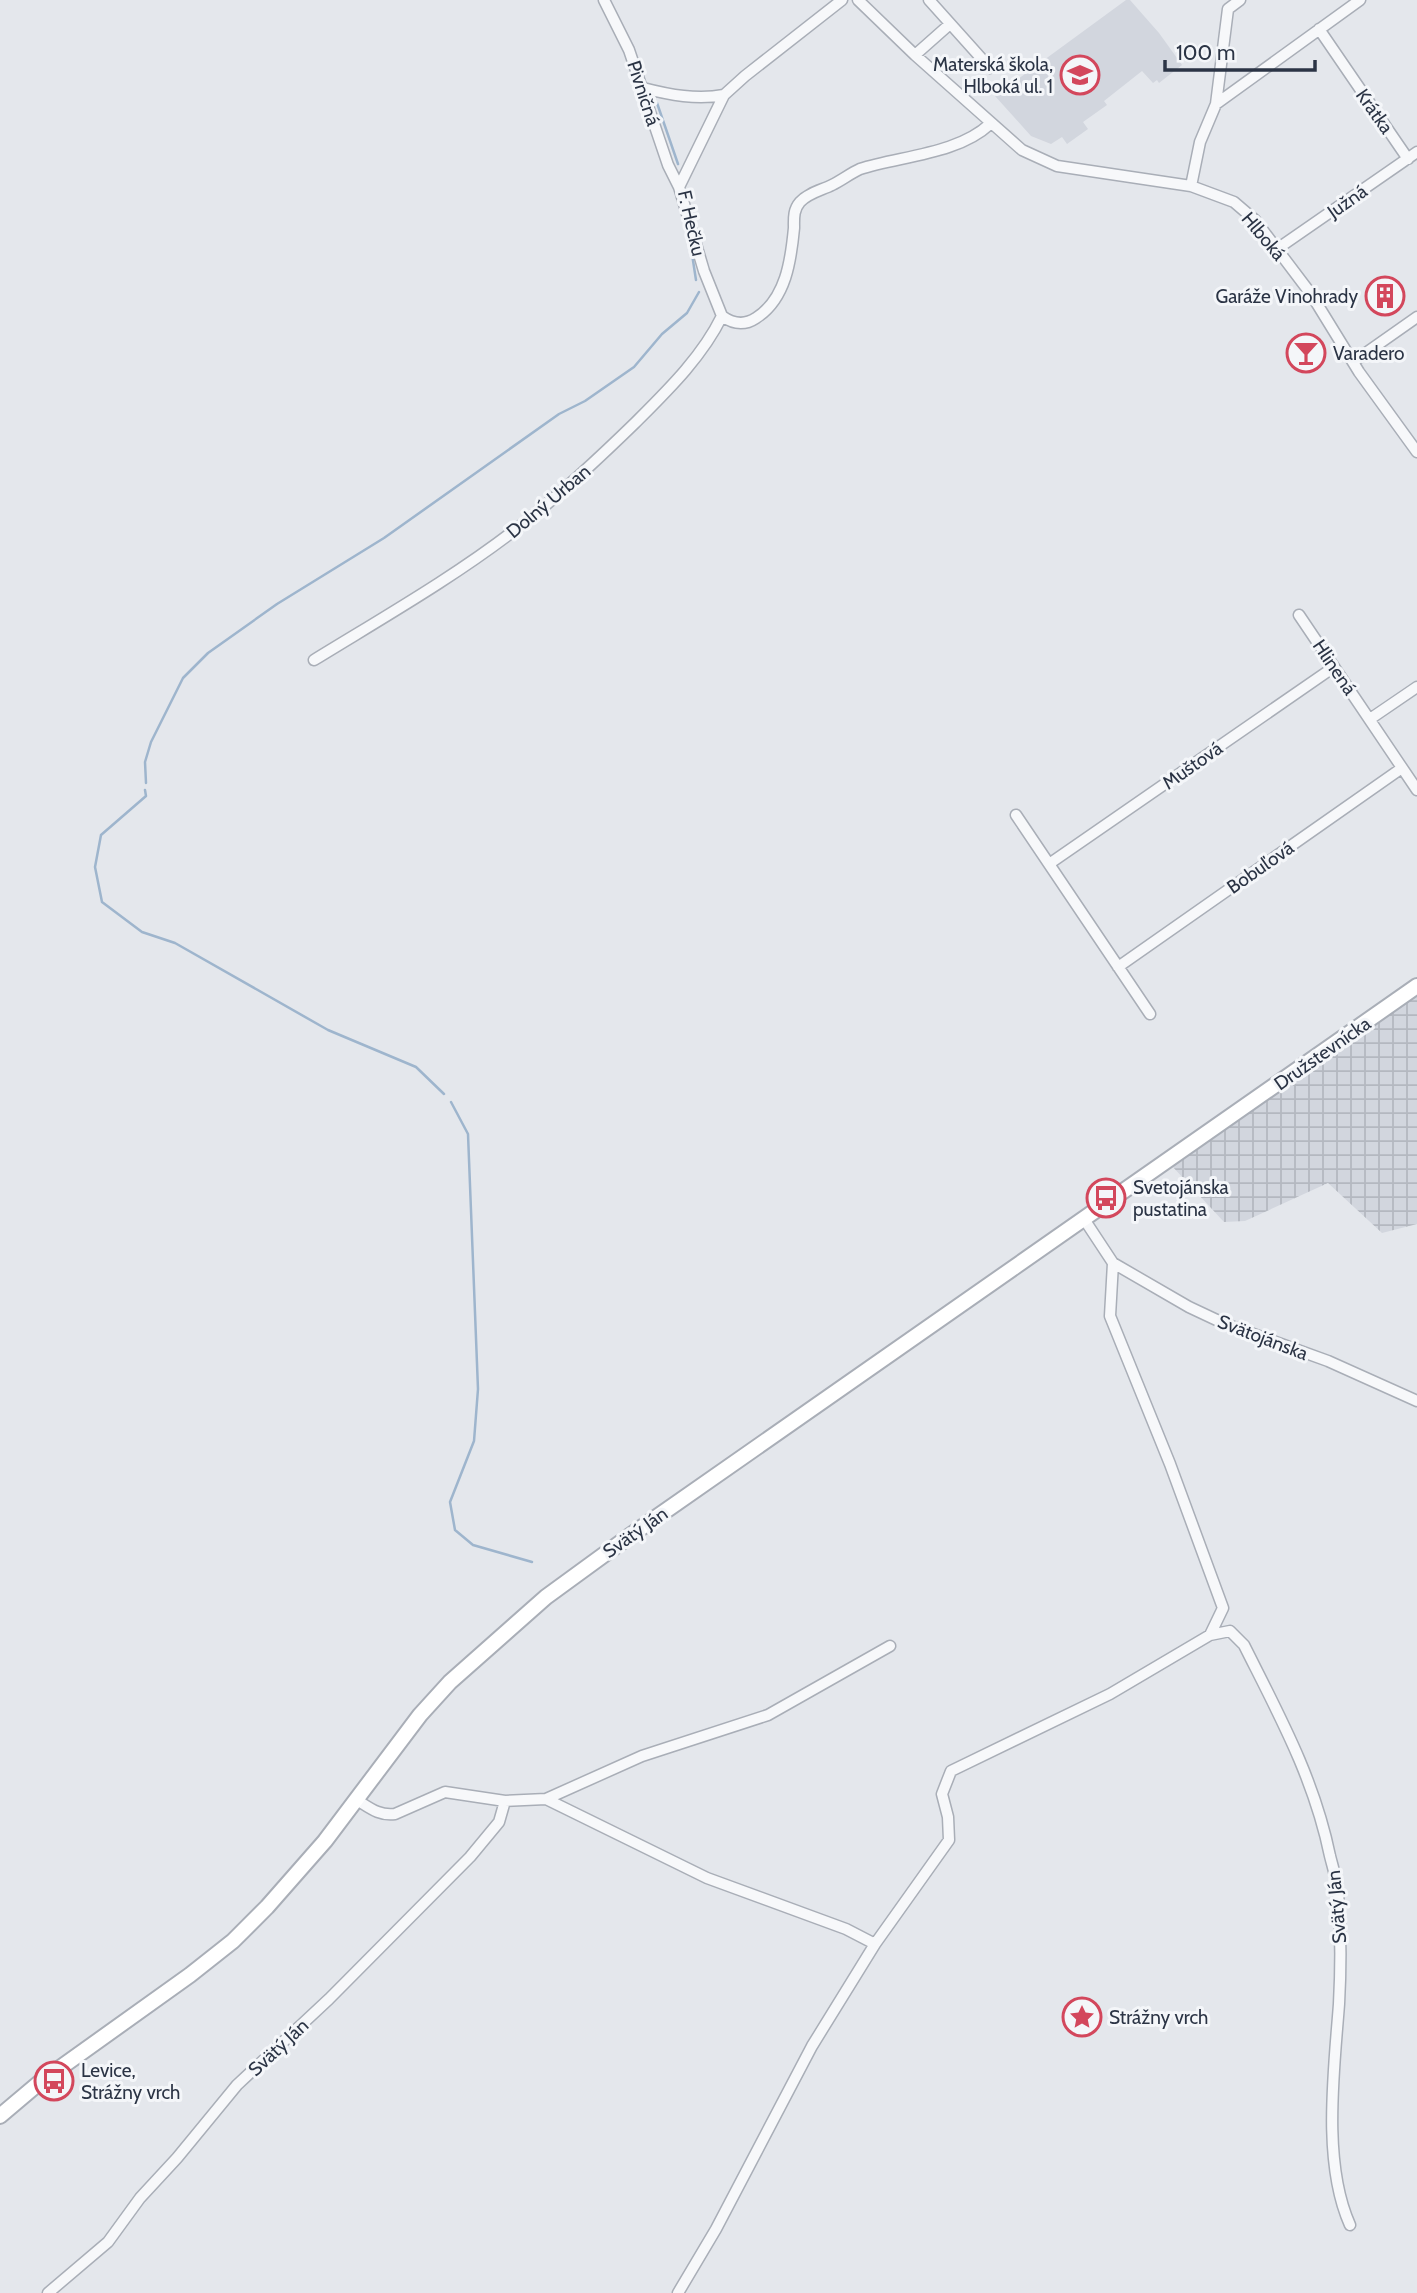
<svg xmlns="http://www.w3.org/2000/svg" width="1417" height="2293" viewBox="0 0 1417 2293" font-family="Cabin,sans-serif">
<defs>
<pattern id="industrial-grid" width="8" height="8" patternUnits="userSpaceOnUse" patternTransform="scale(1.75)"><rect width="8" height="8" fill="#d2d6de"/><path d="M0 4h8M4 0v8" fill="none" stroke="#b4b8c0"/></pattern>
</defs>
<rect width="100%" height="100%" fill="#e4e7ec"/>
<path fill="#d2d6de" d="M1126,0H1130L1159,33L1182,65L1159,83L1157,80L1153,83L1142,71L1104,101L1107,105L1083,122L1088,129L1067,144L1062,137L1051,144L1031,136L995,96Z"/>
<path fill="url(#industrial-grid)" d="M1417,993V1224L1382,1233L1328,1183L1245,1221L1224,1222L1171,1165Z"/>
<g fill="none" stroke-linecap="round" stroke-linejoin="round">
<path stroke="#9eb5cd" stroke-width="2.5" d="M657,103L678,164
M690,241L696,280
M146,783L145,762L151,742L183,678L208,653L277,604L384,538L559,414L585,401L634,367L662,334L687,313L699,292
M145,790L146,796L101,835L95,867L102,902L142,932L175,943L328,1030L416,1067L444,1094
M451,1102L468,1134L478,1389L474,1441L450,1502L455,1530L473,1545L532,1562"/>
<defs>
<path id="street" d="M604,0L629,50L668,165L679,187L704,271L722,316
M858,0L915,55L1022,150L1057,166L1191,186L1234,202L1255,220L1311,294L1359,372L1417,452
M929,0L990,68
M1319,29L1408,159
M915,55L950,24
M643,88C670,95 697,100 724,95
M1216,104L1228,9L1240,0
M1191,186L1200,142L1216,104L1360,0
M679,187L724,95L745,76L842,0
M1277,249L1417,152
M722,316C733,324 744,326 756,318C786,299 791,260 794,228C794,219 793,210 800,202C808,193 822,190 832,185C842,180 851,173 860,169C901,156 958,154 990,124
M1353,362L1417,317
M1299,615L1417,790
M314,660C384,617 456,576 520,526C561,494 598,459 635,423C668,390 702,357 722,316
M1370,719L1417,687
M1016,815L1150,1014
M1049,864L1334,667
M1118,967L1402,768
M1113,1263L1189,1307L1223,1323L1328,1361L1417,1401
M1210,1635L1230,1631L1244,1645C1279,1715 1314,1778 1330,1856C1333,1868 1337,1880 1338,1892C1341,1929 1341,1967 1339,2004C1334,2071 1322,2163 1350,2225
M546,1799L707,1878L846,1929L875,1944
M357,1800C370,1808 379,1816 395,1814L445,1792L505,1801L546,1799L642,1756L768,1715L890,1646
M48,2293L108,2242L140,2198L177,2158L237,2085L329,1999L470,1857L499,1822L505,1801
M678,2293L716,2229L812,2046L875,1944L949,1840L948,1817L942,1794L951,1771L1110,1694L1210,1635L1223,1608L1170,1464L1110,1316L1113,1263L1084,1219"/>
<path id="secondary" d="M0,2116L39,2083L190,1975L233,1941L267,1907L325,1841L420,1715L450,1682L546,1597L631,1535L1417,986"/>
</defs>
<use href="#street" stroke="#a9aeb7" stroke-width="13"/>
<use href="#secondary" stroke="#a9aeb7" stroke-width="18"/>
<use href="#street" stroke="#f7f8fa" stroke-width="10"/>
<use href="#secondary" stroke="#fff" stroke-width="14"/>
</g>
<defs>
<symbol id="school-ring" viewBox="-11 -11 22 22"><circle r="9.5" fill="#f4f6f9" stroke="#d3475c" stroke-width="1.5"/><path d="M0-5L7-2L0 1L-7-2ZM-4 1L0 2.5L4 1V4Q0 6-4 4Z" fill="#d3475c"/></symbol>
<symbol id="building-ring" viewBox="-11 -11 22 22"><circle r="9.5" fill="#f4f6f9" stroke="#d3475c" stroke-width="1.5"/><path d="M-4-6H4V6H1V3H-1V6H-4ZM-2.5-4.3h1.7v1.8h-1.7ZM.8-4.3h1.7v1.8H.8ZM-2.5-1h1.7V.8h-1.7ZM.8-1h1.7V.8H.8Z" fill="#d3475c"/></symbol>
<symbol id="bar-ring" viewBox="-11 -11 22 22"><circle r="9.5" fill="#f4f6f9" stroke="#d3475c" stroke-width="1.5"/><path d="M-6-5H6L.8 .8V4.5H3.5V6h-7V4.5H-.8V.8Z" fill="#d3475c"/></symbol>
<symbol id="bus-ring" viewBox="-11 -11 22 22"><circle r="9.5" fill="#f4f6f9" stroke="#d3475c" stroke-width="1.5"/><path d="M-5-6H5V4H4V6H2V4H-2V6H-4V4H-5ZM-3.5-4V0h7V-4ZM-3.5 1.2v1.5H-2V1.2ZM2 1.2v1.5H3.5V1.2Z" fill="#d3475c"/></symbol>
<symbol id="sight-ring" viewBox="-11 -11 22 22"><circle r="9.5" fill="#f4f6f9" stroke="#d3475c" stroke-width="1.5"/><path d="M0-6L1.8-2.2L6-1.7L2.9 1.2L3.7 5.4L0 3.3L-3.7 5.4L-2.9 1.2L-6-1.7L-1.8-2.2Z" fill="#d3475c"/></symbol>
</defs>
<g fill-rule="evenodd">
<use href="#school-ring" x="1058" y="53" width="44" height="44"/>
<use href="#building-ring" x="1363" y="274" width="44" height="44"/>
<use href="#bar-ring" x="1284" y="331" width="44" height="44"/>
<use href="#bus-ring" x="1084" y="1176" width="44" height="44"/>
<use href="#sight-ring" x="1060" y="1995" width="44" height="44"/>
<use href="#bus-ring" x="32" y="2059" width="44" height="44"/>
</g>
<g text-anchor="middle" stroke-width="6" stroke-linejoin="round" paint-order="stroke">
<g font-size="19" fill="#2b3445" stroke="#f4f6f9" text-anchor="start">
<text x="1053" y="71" text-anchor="end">Materská škola,<tspan x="1053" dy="22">Hlboká ul. 1</tspan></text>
<text x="1358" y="303" text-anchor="end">Garáže Vinohrady</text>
<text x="1333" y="360">Varadero</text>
<text x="1133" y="1194">Svetojánska<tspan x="1133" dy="22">pustatina</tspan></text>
<text x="1109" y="2024">Strážny vrch</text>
<text x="81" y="2077">Levice,<tspan x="81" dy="22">Strážny vrch</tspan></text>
</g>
<g font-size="19" fill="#2b3445" stroke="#f4f6f9">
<text transform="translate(644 93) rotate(72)" y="7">Pivničná</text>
<text transform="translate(1375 111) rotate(55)" y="7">Krátka</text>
<text transform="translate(1347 201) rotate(-35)" y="7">Južná</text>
<text transform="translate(692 223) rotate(77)" y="7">F. Hečku</text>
<text transform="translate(1264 236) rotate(50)" y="7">Hlboká</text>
<text transform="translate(548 501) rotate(-40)" y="7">Dolný Urban</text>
<text transform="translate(1335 667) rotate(56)" y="7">Hlinená</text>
<text transform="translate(1192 765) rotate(-35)" y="7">Muštová</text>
<text transform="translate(1260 867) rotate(-35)" y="7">Bobuľová</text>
<text transform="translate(1322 1053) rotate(-35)" y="7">Družstevnícka</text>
<text transform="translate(1263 1337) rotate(21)" y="7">Svätojánska</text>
<text transform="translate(635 1532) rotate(-35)" y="7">Svätý Ján</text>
<text transform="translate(1336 1907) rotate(-95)" y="7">Svätý Ján</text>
<text transform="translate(278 2047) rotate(-43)" y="7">Svätý Ján</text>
</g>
</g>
<path d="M1165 60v10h150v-10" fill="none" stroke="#2b3445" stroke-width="3.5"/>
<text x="1176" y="60" font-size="21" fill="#2b3445" stroke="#f4f6f9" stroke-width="5" paint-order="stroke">100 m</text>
</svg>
